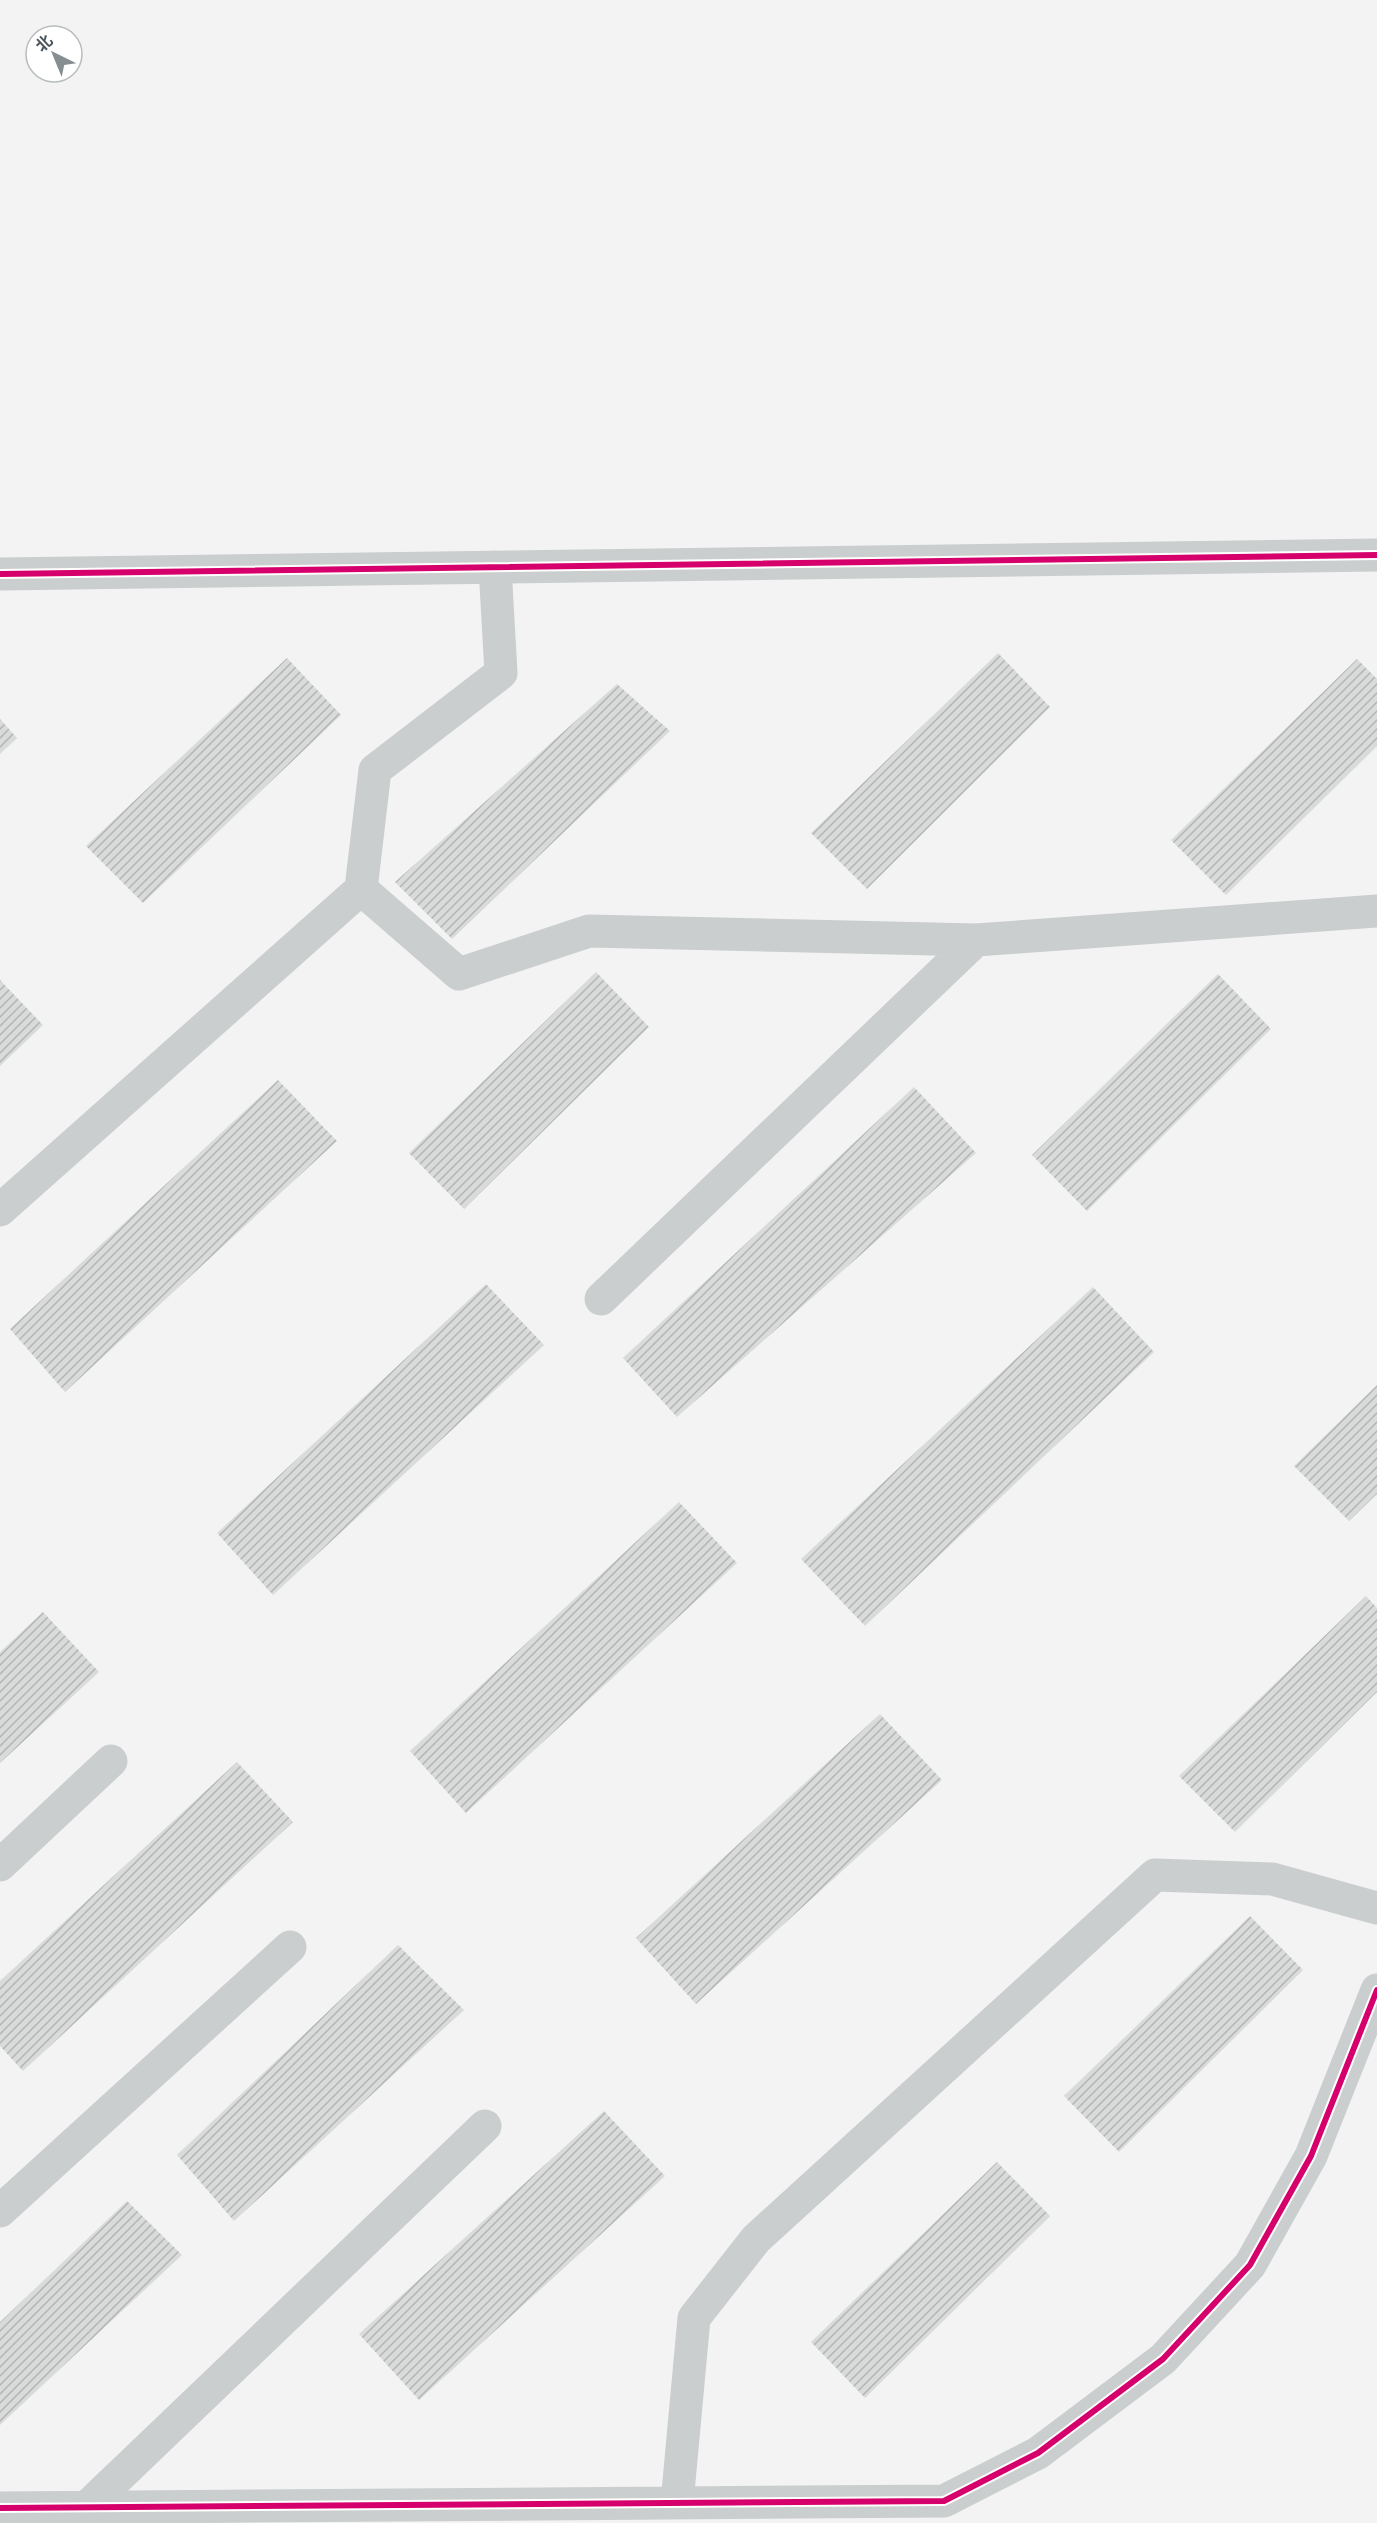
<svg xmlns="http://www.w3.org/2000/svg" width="1377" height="2523" viewBox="0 0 1377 2523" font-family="'Work Sans','Noto Sans SC',sans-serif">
<defs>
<pattern id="building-hatch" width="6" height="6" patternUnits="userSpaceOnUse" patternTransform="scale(1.5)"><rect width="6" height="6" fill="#d9dbdb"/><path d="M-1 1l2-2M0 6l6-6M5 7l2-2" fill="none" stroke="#b2b4b5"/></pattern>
</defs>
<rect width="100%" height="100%" fill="#f3f3f3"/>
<path fill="url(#building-hatch)" d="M998,653L1050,707L867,889L811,833Z
M287,658L341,715L143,903L86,846Z
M1357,659L1377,679V746L1226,895L1171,840Z
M617,684L670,731L452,939L395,882Z
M0,719L17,738L0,754Z
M596,972L649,1027L464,1209L409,1153Z
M1218,974L1271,1029L1087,1211L1032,1155Z
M0,980L43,1025L0,1066Z
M278,1080L337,1141L65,1392L10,1329Z
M914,1087L976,1153L677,1417L623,1358Z
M486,1284L544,1345L273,1595L217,1533Z
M1093,1287L1154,1352L865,1626L801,1559Z
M1377,1385V1494L1349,1521L1294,1466Z
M679,1502L737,1563L466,1813L410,1751Z
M1366,1596L1377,1608V1692L1235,1832L1179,1776Z
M43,1612L99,1672L0,1763V1652Z
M880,1714L942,1780L696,2004L636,1938Z
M237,1762L293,1822L23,2071L0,2046V1981Z
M1250,1916L1303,1970L1119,2152L1064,2096Z
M398,1945L464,2010L234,2221L177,2155Z
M604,2111L665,2176L419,2400L359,2334Z
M997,2162L1050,2216L865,2398L811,2342Z
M127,2201L182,2255L0,2425V2322Z"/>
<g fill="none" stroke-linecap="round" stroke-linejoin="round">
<path stroke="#cbcece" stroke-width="33" d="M0,574L1377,555
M361,889L459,974L589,931L976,940L1377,911
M0,1210L361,889L375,770L501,673L495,567
M601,1299L976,940
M0,1865L111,1761
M0,2211L290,1947
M677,2503L694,2318L756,2239L1155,1875L1272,1879L1377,1908
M87,2507L485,2126
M0,2508L944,2501L1038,2453L1163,2359L1250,2265L1311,2156L1377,1990"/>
<defs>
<path id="cycleway" d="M0,574L1377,555
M0,2508L944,2501L1038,2453L1163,2359L1250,2265L1311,2156L1377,1990"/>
</defs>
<use href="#cycleway" stroke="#fff" stroke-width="10"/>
<use href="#cycleway" stroke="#d6006c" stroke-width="6"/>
</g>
<g transform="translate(54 54) rotate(317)"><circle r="28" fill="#ffffff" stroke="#b7bcbe" stroke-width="1.5"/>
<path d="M0-4.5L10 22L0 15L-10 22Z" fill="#868e92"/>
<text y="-9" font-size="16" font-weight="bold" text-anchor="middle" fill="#4c575d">北</text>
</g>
</svg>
